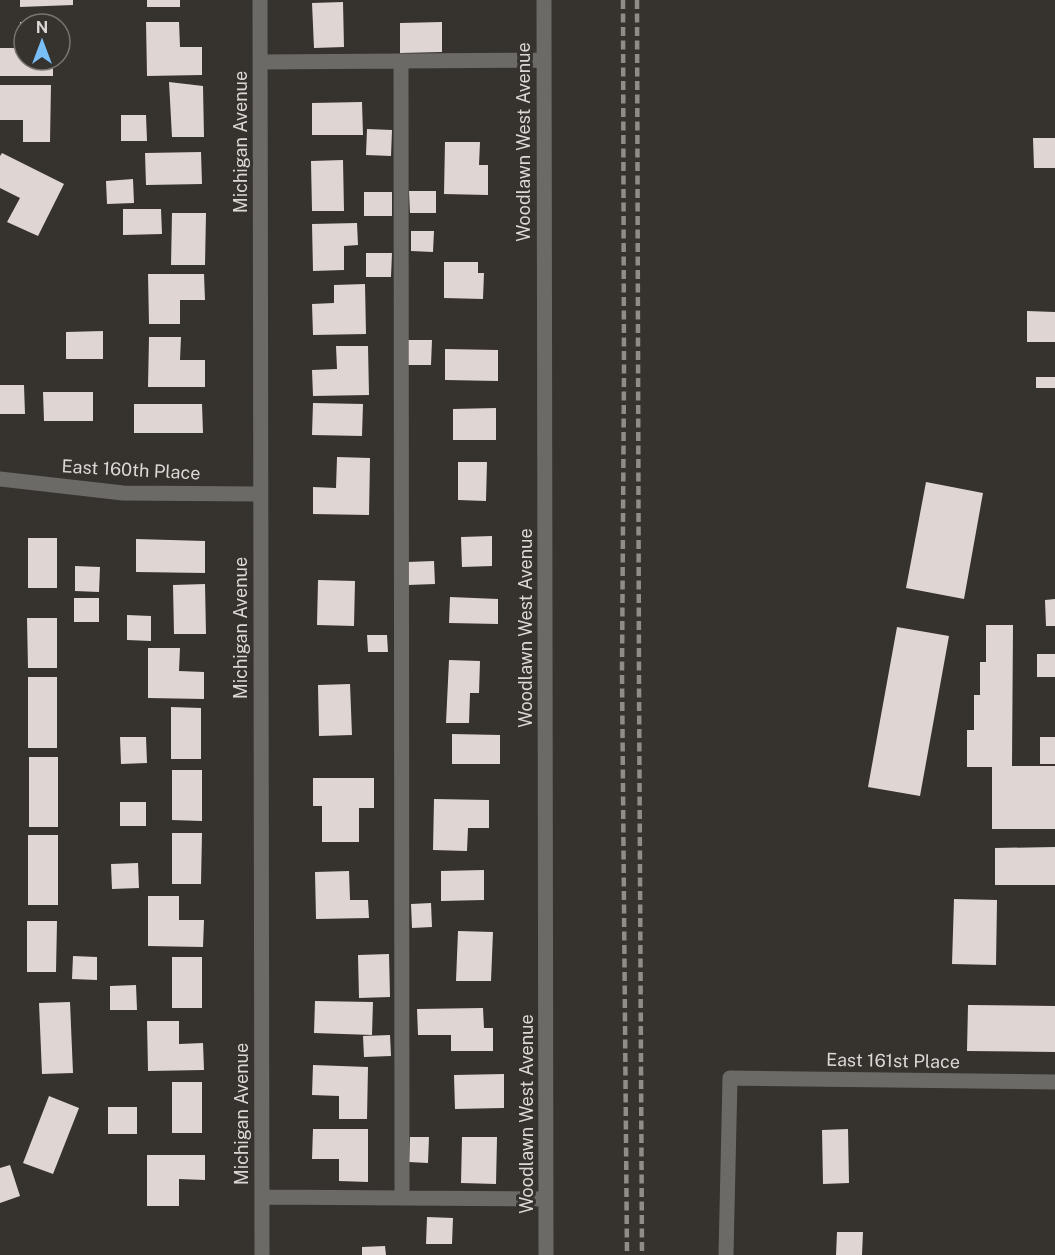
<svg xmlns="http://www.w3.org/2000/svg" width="1055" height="1255" viewBox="0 0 1055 1255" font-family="'Public Sans',sans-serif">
<rect width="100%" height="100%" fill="#36322d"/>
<path fill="#dfd6d4" d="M20,0H73V5L20,7Z
M147,0H180V7H147Z
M343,2L344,47L314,48L312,3Z
M20,22H24V60H53V76H0V48H19Z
M146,22H179L180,47H202V75L147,76Z
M442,22V52L400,53V23Z
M169,82L203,86L204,137H172Z
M0,85H51L50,142H23V120H0Z
M362,102L363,135H312V103Z
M121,115H146L147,141H121Z
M367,129L392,130L391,156L366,155Z
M1033,138H1055V168H1034Z
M445,142H480L479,165H488V195L444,194Z
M201,152L202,184L146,185L145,153Z
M2,153L64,184L38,236L7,222L20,198L0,188V156Z
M343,160L344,211H312L311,161Z
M133,179L134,203L107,204L106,181Z
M409,191H436V213H410Z
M364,192H392V216H364Z
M123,209H161L162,234L123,235Z
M172,213H206L205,265H171Z
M357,223L358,245L344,246V270L313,271L312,224Z
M411,231H434L433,252L411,251Z
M366,253H392L391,277H366Z
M444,262H478V273H484L483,299L444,298Z
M148,274H204L205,300H180V324H149Z
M365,284L366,334L313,335L312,304L334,303V285Z
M1027,311L1055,312V342H1027Z
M103,331V359H66V332Z
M149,337H181L180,360H205V387H148Z
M406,340H432L431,365H406Z
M336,346H368L369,395L313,396L312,370L337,369Z
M445,349L498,350V381L445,380Z
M1036,377H1055V388H1036Z
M0,385H24L25,414H0Z
M43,392H93V421H44Z
M313,403L363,404L362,436L312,435Z
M134,404H202L203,433H134Z
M496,408V440H453V409Z
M337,457L370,458L369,515L313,514V487L336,488Z
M458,462H487L486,501L458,500Z
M926,482L983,493L964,599L906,588Z
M492,536V566L462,567L461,537Z
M28,538H57V588H28Z
M136,539L205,541V573L136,572Z
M434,561L435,584L408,585L407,562Z
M75,566L100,567L99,592L75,591Z
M318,580L355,581L354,626L317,625Z
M205,584L206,634H174L173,585Z
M450,597L498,599V624L449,623Z
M74,598H99V622H74Z
M1055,599V626H1046L1045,600Z
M127,615L151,616V641L127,640Z
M27,618H57V668H28Z
M986,625H1013L1012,766H1055V829H992V767H967V730H974V695H980V662H986Z
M897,627L949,636L920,796L868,787Z
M367,635H387L388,652H368Z
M148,648H180L179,671L204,672V699L148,698Z
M1037,654H1055V677H1037Z
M449,660L480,661L479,693H470L469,723H446Z
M28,677H57V748H28Z
M350,684L352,735L319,736L318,685Z
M171,707L201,708V759H171Z
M452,734L500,735V764H452Z
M120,737H146L147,763L121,764Z
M1040,737H1055V764H1040Z
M29,757H58V827H29Z
M172,770H202V821L172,820Z
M313,778H374V808H359V842H322V806H313Z
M434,799L489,800V828H468L467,851L433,850Z
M120,802H146V826H120Z
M172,833H202L201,884H172Z
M28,835H58V905H28Z
M1055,847V885H995V848Z
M138,863L139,888L112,889L111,864Z
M484,870V900L441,901V871Z
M349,871L350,900H368L369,918L316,919L315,872Z
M148,896H179V920H204L203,947L148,946Z
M954,899L997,900L996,965L952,964Z
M431,903L432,927L412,928L411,904Z
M27,921H57L56,972H27Z
M458,931L493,932L491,981H456Z
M389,954L390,997L359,998L358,955Z
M73,956L97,957V980L72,979Z
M172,957H202V1008H172Z
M136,985L137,1010H110V986Z
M315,1001L373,1002L372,1035L314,1033Z
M70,1002L73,1073L42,1074L39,1003Z
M968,1005L1055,1006V1052L967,1051Z
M483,1008L484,1028H493V1051H451V1035H418L417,1009Z
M147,1021H179V1044L203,1043L204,1070L148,1071Z
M390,1035L391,1056L364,1057L363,1036Z
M313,1065L368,1067L367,1119H339V1096L312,1095Z
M504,1074V1108L455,1109L454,1075Z
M172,1082H202V1133H172Z
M49,1096L79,1108L53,1174L23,1163Z
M108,1107H137V1134H108Z
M313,1129H368V1182L339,1181V1159H312Z
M848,1129L849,1183L823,1184L822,1130Z
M410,1137H429L428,1163L409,1162Z
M462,1137H497L496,1184L461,1183Z
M147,1155H205V1180L179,1179V1206H147Z
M10,1165L20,1196L0,1203V1168Z
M427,1217L453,1218L452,1244H426Z
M837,1232H863L862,1255H836Z
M385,1246L386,1255H362V1247Z"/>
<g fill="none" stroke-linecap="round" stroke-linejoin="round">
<path stroke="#6c6a67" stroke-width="15" d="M260,0L262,1255
M544,0L546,1255
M401,61L402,1198
M260,62L544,60
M0,479L123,493L261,494
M262,1197L546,1199
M726,1255L730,1078L1055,1082"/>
<path stroke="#908c88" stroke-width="4.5" stroke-dasharray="9 4.5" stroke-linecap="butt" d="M623,0L624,373L622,672L627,1255
M637,0L639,681L642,1255"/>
</g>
<g text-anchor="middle" stroke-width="6" stroke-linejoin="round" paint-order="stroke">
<g font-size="18" fill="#dbd8d5" stroke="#36322d">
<text transform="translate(241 142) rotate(-90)" y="6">Michigan Avenue</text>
<text transform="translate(524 142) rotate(-90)" y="6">Woodlawn West Avenue</text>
<text transform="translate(131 470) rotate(3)" y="6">East 160th Place</text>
<text transform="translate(241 628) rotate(-90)" y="6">Michigan Avenue</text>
<text transform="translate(526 628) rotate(-90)" y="6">Woodlawn West Avenue</text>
<text transform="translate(893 1061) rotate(1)" y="6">East 161st Place</text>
<text transform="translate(242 1114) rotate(-90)" y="6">Michigan Avenue</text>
<text transform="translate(527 1114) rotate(-90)" y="6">Woodlawn West Avenue</text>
</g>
</g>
<g transform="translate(42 42)"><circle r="28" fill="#36322d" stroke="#787470" stroke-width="1.5"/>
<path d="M0-4.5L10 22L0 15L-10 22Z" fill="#78bff7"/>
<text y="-9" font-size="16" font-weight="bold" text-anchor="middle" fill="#dbd8d5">N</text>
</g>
</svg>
